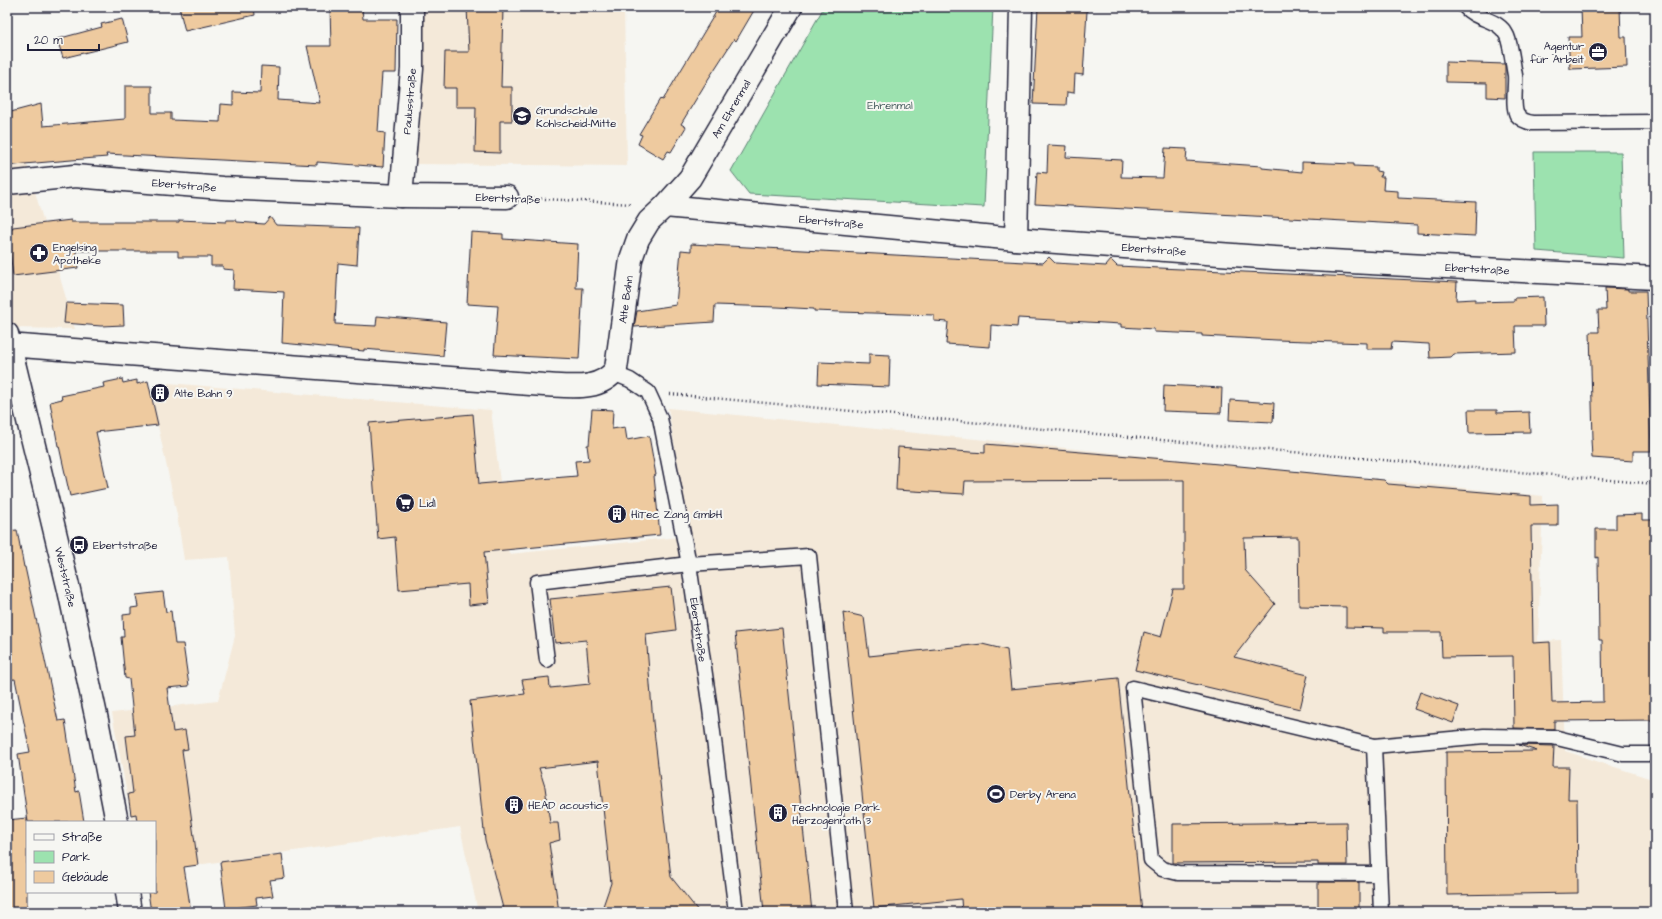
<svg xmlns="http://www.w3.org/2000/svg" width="1662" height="919" viewBox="0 0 1662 919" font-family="'Architects Daughter',sans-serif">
<rect width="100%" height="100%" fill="#f6f6f2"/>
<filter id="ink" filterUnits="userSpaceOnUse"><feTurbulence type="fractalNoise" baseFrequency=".025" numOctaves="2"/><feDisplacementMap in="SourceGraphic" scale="8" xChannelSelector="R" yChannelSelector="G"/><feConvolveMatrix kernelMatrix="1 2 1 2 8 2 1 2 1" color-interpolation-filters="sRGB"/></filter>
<g filter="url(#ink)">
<path fill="#f4e9d9" d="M421,7H624L627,166L413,164Z
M7,96L75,329L7,328Z
M168,383L491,410L509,554L690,536L668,408L1543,496L1538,641L1561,640L1565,751L1655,780V912H478L460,827L155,871V822H132L112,713L218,701L235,636L229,557L184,560L177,515L153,402L166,403Z"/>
<path fill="#9ce2af" stroke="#5f8275" d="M824,7H993L984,207L749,194L731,171Z
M1534,152H1621L1624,258L1536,251Z"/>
<path fill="#eeca9f" stroke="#22223b" d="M179,7H254L255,15L185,31Z
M330,7H362L363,19H397L396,73H382L378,132L385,133L383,167L317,162V165L106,154L107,157L24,164L7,166V113L41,104L43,126L125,119V86H152V113H171V120L220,122L221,104L233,105V92L260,93L261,66L279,67L278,100L320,103L307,46H331Z
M467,7H503L501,87H512V121H500V153L475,152L476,107H456V88H444L445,52H469Z
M719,7H756L736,41L734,39L707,81L681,124L686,127L671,152L668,151L663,159L638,144L642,135L639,134L660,99L663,100Z
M1038,7H1074L1073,10L1087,11L1083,75L1075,74L1074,93L1067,92L1066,105L1033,104Z
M1581,7H1620L1621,37H1626L1627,67L1570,69L1568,37H1582Z
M122,19L128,42L63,58L57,39L102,27L101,24Z
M1446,62L1505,64V98L1487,97V83L1446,82Z
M1048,145L1067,146L1066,157L1122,160L1121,177L1163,178L1165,148L1187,149L1186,161L1262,166V168L1302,172V162L1354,164V166L1376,167V171L1381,172L1380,177H1384L1383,190L1398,191V198L1476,202L1475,236L1417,233V225L1035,204L1037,172L1047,173Z
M270,217L276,225L359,228L357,265L338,263L335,324L376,326L377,316L446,322L443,356L364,349V351L282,343L284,292L233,289L234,270L223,269V266H211V257H178V251H76L78,268L13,276L8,234L13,227L71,220V222H179V220L226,222L227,220H236L237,222L264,224Z
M471,232L503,234V239L578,244L576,288H583L579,359L494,355L498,306L467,304Z
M691,244L1043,263L1049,257L1055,263L1106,266L1111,260L1117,266L1457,282L1456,300L1475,299V302L1514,301V298L1543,297L1544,326H1515L1516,352L1454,354L1451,357L1430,358L1429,344L1392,342L1391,349H1367V343L1277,340L1202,336V334L1154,332V329L1121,327V324L1018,318L1017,327L991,325L990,347L946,344L948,322L934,321V315L841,312L814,311V309L777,307L715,305L714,322L634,327L637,311L676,305L681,250L691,251Z
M1605,288L1628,289V291H1646L1651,451H1633V461L1592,458L1591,439H1593L1590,332H1599L1598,310H1606Z
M66,303L123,305L124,325L101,326L64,323Z
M869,354L890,355L889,387L818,384L819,362L869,364Z
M122,379L123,383L137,380V384L148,381L158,425L96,432L108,488L70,496L59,446H58L50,402L62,399L61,396L104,387L103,383Z
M1164,385L1222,388L1221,413L1163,411Z
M1230,400L1274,403L1273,422L1229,420Z
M592,409L613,410L612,429L625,427L627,440L649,436L656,475L654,476L660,535L484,552L489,603L469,605L468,584L399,590L395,537L378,539L369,423L473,414L479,484L577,476L575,461L589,460L587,445H589Z
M1468,410H1497V413L1529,412L1530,432L1469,433Z
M985,444L1177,460L1384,480L1388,484L1531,496V505L1558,504V526H1531L1533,643L1550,642L1552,703L1603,702L1602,640H1599L1598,557L1596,558V529H1616V515L1642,514V520H1654L1655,720L1554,721V729L1514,728L1513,656L1442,657L1441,632H1384V628L1346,627V607L1299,606L1298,537L1244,538L1245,570L1275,604L1234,657L1308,675L1300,709L1135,670L1144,632L1161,637L1173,589H1184V480L965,481L964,494L896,490L898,447L985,453Z
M17,530L24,567H25L58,721L65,720L76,792L79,791L84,822H28L18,754L30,752L15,679L7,680V531Z
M671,587L676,630L646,634L653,722L671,877L699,912H601L611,883L598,761L539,768L545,787L550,823H558L560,840L549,843L559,912H504L485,840L470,701L525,694L522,680L549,677L550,688L590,684L586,640L555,643L550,599Z
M163,592L166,612L171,611L175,644H183L189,686L167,688L173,732L185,730L188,749L182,750L198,865L184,867L191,912H151L148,892H155V822H137L136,814L131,815L128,794L133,793L126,736L135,735L129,679L125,678L121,637H124L123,615L131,614V608L138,607L136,595Z
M843,612L864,617L869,656L982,644L1007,650L1011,689L1118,678L1142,912H962L961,899L874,908Z
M782,628L812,912H764L735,633Z
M1420,692L1459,706L1453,723L1414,709Z
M1519,745L1554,746L1553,767H1569L1568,799H1577L1578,893L1447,895L1446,752L1537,751Z
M27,818V912H7V820Z
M1346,822L1347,865H1318V862L1173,863V824Z
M282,854L285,878L270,880L273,896L256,898L257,905L226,909L220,862Z
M1318,882H1359V912H1318Z"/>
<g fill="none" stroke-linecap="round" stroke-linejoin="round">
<defs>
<g id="service">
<path d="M1465,7C1477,21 1499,18 1507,36C1511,45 1513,65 1515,75C1516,86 1512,106 1517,115C1521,120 1527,122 1533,123L1655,122"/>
<path id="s1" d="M613,373L630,380L648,392L660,418L689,564L710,709L736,912"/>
<path d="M547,660L537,582L689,564L809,556L846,912"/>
<path d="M1374,746L1381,912"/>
<path d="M1379,874L1178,873L1162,869L1151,860L1133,688L1374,746L1484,736L1553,737L1623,754H1655"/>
</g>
<g id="minor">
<path id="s2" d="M7,183L75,176L222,188L401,196L507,197"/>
<path id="s3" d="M401,196L412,69V7"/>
<path id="s4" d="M665,206L1016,239L1274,258L1655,278"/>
<path d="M1016,239L1021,7"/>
<path id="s5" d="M7,345L544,385C569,386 600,392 616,369L631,259L638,239L649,221L665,206L690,178L791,7"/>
</g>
<g id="secondary">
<path id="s6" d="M7,334L69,590L98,725L117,822"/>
<path d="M127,892L130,912"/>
</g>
</defs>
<use href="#service" stroke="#22223b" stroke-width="17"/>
<use href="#minor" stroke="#22223b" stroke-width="25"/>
<use href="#secondary" stroke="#22223b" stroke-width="25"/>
<path stroke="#22223b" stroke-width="2.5" stroke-dasharray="1 3" stroke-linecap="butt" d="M529,198L632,204
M670,394L1247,448L1655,484"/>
<use href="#service" stroke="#f6f6f2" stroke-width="14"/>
<use href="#minor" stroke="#f6f6f2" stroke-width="22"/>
<use href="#secondary" stroke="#f6f6f2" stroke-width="22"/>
</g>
</g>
<defs>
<symbol id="office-disc" viewBox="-11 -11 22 22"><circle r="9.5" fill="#22223b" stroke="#f6f6f2"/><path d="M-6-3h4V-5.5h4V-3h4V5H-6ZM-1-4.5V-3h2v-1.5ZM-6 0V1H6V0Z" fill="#fff"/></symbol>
<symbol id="school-disc" viewBox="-11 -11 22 22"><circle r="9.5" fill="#22223b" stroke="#f6f6f2"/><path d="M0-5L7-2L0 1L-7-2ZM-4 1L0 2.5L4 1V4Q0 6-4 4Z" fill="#fff"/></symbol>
<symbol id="pharmacy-disc" viewBox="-11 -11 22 22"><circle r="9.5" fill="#22223b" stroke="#f6f6f2"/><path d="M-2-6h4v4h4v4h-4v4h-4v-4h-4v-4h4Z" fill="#fff"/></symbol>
<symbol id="building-disc" viewBox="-11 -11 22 22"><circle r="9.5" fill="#22223b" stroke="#f6f6f2"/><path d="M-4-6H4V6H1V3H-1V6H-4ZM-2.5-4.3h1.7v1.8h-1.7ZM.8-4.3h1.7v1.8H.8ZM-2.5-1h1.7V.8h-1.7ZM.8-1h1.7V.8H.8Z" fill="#fff"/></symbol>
<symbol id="supermarket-disc" viewBox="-11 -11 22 22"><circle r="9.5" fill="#22223b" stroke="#f6f6f2"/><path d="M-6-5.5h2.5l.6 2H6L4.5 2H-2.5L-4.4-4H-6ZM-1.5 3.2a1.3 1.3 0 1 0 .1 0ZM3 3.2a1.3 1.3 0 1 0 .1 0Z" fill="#fff"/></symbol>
<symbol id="bus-disc" viewBox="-11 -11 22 22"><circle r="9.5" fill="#22223b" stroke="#f6f6f2"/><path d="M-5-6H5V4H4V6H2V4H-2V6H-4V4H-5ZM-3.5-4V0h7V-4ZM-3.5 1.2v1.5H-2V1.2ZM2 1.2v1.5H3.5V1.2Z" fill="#fff"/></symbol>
<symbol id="stadium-disc" viewBox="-11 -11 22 22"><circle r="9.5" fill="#22223b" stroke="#f6f6f2"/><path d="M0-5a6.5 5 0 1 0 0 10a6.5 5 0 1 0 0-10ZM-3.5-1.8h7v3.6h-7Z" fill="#fff"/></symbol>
</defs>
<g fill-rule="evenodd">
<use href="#office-disc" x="1587" y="41" width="22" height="22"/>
<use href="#school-disc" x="511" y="105" width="22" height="22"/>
<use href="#pharmacy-disc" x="28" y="242" width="22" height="22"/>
<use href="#building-disc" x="149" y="382" width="22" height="22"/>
<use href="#supermarket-disc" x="394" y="492" width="22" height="22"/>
<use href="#building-disc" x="606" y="503" width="22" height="22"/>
<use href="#bus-disc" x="68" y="534" width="22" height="22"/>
<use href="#stadium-disc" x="985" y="783" width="22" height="22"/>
<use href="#building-disc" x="503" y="794" width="22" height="22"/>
<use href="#building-disc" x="767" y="802" width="22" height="22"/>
</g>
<g text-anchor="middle" stroke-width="4" stroke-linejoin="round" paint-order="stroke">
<g font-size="11" fill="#22223b" stroke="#f6f6f2" text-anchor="start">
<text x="1584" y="50" text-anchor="end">Agentur<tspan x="1584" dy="13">für Arbeit</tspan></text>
<text x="536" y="114">Grundschule<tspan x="536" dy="13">Kohlscheid-Mitte</tspan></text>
<text x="53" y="251">Engelsing<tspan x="53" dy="13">Apotheke</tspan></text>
<text x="174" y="397">Alte Bahn 9</text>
<text x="419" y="507">Lidl</text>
<text x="631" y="518">HiTec Zang GmbH</text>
<text x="93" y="549">Ebertstraße</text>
<text x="1010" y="798">Derby Arena</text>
<text x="528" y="809">HEAD acoustics</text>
<text x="792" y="811">Technologie Park<tspan x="792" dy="13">Herzogenrath 3</tspan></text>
</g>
<g font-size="11" fill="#22223b" stroke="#f6f6f2">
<text dy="4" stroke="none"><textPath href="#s3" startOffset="95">Paulusstraße</textPath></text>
<text dy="4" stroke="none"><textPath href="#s5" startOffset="909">Am Ehrenmal</textPath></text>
<text dy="4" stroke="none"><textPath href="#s2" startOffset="178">Ebertstraße</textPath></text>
<text transform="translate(508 198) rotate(2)" y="4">Ebertstraße</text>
<text dy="4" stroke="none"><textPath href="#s4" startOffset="167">Ebertstraße</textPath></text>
<text dy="4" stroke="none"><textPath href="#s4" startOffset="491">Ebertstraße</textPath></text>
<text dy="4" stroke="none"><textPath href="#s4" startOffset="815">Ebertstraße</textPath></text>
<text dy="4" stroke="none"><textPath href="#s5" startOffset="686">Alte Bahn</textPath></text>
<text dy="4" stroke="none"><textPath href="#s6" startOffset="250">Weststraße</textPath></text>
<text dy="4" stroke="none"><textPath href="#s1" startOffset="284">Ebertstraße</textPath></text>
</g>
<g font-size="11" fill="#475c5e" stroke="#f6f6f2">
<text x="890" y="109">Ehrenmal</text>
</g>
</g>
<rect width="1662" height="919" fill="none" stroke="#f6f6f2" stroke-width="24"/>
<rect x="12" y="12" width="1638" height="895" fill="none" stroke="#22223b" stroke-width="1.5" filter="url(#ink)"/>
<rect x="26" y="821" width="130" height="72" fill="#f6f6f2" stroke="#a1a1a9"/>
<rect x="34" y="834" width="20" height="6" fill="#f6f6f2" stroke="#a1a1a9"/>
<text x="62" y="841" font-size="12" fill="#22223b">Straße</text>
<rect x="34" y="851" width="20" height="12" fill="#9ce2af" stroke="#a1a1a9"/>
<text x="62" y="861" font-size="12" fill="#22223b">Park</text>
<rect x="34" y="871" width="20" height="12" fill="#eeca9f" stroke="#a1a1a9"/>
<text x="62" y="881" font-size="12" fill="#22223b">Gebäude</text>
<path d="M28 44v6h71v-6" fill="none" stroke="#22223b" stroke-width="2"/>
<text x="34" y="44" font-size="12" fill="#22223b" stroke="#f6f6f2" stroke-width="3" paint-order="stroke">20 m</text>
</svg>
